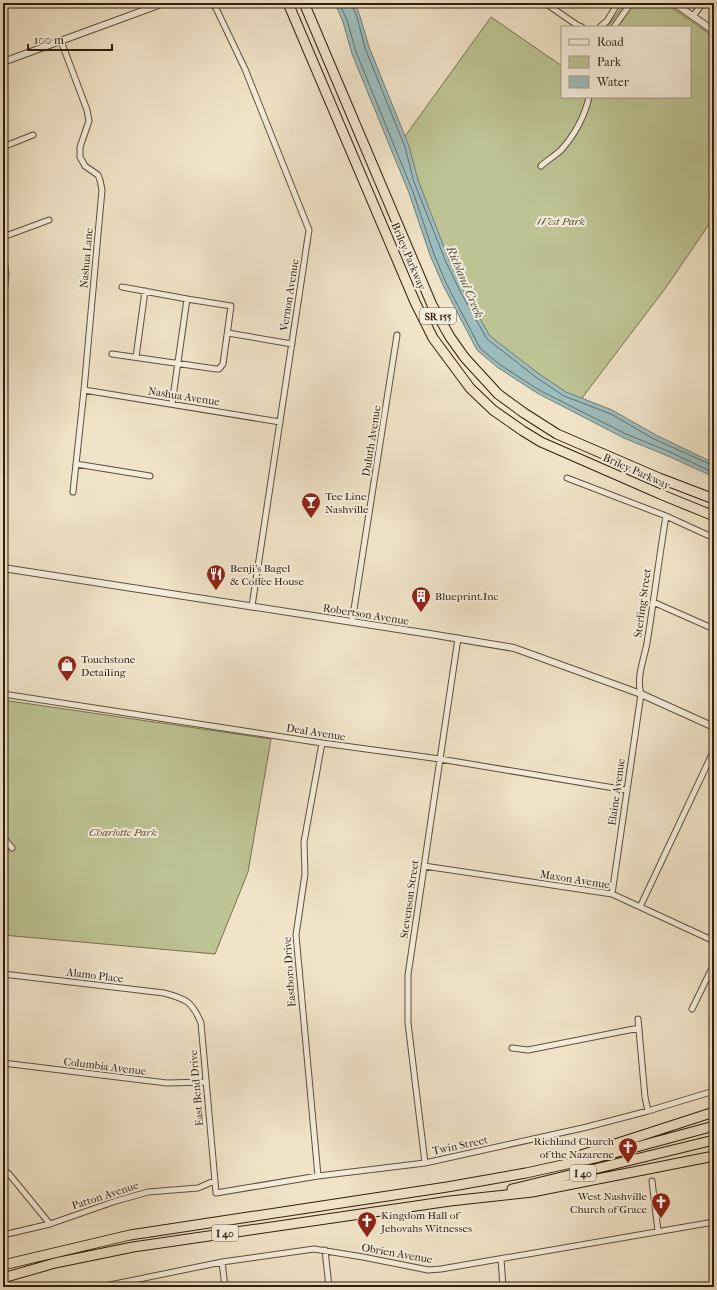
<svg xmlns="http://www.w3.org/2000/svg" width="717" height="1290" viewBox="0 0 717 1290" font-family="'IM FELL French Canon',serif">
<rect width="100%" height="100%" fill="#f0e3c7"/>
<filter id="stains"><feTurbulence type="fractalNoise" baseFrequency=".005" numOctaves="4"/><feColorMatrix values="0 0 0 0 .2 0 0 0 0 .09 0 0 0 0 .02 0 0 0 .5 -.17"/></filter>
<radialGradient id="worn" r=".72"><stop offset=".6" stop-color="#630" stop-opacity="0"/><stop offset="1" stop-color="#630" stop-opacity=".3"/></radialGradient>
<path fill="#bdc393" stroke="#767050" d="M625,3H665L714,37V217L667,286L579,402L483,335L447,270L403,139L491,17L562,66V97H690V27H607Z
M3,700L271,739L248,872L215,954L3,935Z"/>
<path fill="#9dbcbd" stroke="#717d77" d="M335,3H355L360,16L369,47L409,146L418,180L449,260L464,291L490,336L539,374L566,392L612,410L656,435L714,463V477L668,456L624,438L537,393L497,367L477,350L443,285L430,255L409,193L352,54L343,22Z"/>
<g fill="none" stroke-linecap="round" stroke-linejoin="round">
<path stroke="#666d66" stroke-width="1" d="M339,3L347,20L356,52L413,192L434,254L446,283L480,348L499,364L539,390L626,434L670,452L714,473
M351,3L357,17L365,48L405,147L414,182L446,262L461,293L487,339L537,378L564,396L611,414L654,439L714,466"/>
<defs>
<path id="minor" d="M545,3L577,25L582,27
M214,4L245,69L309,230L252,606
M693,16L703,3
M600,27L607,21L618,3
M614,27L631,3
M61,41L87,110L89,121L80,147V157L85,166L98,175L100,180L102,190L84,390L73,492
M3,147L33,135
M541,166C547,160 555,156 561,150C574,136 585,116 589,97
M3,237L49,220
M3,251L6,275L3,303
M122,287L187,299
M228,333L292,344
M112,354L216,369H219L223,364L231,306L187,299L172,404
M136,357L145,291
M84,390L280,422
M76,464L150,476
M567,478L666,516L714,538
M653,602L714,629
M352,622L397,335
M3,694L322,743L440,759L626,790
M3,837L12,848
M424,866L612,894L714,941
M612,894L641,694C636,678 644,659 647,643C654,600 659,558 666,516
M640,907L714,750
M3,974L164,993C186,999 192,1001 201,1023L216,1193L318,1176L425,1163L587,1127L648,1111L714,1091
M692,1009L714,964
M638,1019L645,1097L648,1111
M512,1048L528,1050L639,1028
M3,1063L167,1083L205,1082
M425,1163L408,1023V975L458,638
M3,1170L9,1174L50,1224
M318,1176L296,935L305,874L304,842L322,743
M652,1181L658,1231
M3,1235L50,1224L116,1201L148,1192L198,1188L214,1181
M325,1250L329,1287
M501,1259L503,1287
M222,1262L225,1287
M100,1287L222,1262L314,1249L363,1257L428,1270L441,1269L714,1222"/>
<path id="tertiary" d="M674,3L714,31
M215,6L216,3
M3,62L164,3
M3,568L430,634L514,648L641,694L714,727"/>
<path id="motorway" d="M288,3L415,302L433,338L470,388L493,410L523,431L541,442L660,494L714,516
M304,3L432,305L450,337L465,358L498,394L524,413L557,434L659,478L714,499
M578,1156L714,1112
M512,1189L714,1140
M3,1265L130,1235L447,1187L526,1173L599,1157L714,1126
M3,1278L55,1263L133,1247L450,1201L532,1192L714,1156"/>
</defs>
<use href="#minor" stroke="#604f3c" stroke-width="7"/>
<use href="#tertiary" stroke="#604f3c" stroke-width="8"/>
<use href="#motorway" stroke="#301e0e" stroke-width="11"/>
<use href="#minor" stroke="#f5eddb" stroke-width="5"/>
<use href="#tertiary" stroke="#f5eddb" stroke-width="6"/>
<use href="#motorway" stroke="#f0e3c7" stroke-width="9"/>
</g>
<defs>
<symbol id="bar-pin" viewBox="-11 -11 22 30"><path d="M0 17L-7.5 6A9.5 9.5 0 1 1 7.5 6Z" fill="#8f2418" stroke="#f5eddb"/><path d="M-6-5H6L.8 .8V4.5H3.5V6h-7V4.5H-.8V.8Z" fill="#fff"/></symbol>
<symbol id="restaurant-pin" viewBox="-11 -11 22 30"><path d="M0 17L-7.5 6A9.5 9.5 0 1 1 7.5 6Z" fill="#8f2418" stroke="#f5eddb"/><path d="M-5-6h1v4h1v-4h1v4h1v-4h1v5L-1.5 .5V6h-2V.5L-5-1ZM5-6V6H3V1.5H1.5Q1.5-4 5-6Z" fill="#fff"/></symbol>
<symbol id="building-pin" viewBox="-11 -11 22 30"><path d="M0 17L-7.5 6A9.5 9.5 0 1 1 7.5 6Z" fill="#8f2418" stroke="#f5eddb"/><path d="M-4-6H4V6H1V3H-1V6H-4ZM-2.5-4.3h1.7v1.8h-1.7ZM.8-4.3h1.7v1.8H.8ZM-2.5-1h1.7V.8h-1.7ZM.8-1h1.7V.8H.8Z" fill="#fff"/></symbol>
<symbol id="shop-pin" viewBox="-11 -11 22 30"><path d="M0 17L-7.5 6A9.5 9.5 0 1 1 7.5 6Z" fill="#8f2418" stroke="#f5eddb"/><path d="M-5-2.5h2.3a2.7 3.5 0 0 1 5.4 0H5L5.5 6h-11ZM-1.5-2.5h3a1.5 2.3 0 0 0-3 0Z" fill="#fff"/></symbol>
<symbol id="church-pin" viewBox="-11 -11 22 30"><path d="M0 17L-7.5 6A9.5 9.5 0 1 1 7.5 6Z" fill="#8f2418" stroke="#f5eddb"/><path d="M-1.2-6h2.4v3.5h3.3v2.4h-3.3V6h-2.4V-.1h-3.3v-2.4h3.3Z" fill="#fff"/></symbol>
</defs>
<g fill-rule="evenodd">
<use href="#bar-pin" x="300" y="491" width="22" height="30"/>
<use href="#restaurant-pin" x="205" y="563" width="22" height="30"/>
<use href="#building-pin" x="410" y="585" width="22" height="30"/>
<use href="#shop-pin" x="56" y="654" width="22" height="30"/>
<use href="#church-pin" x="617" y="1136" width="22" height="30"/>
<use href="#church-pin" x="650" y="1191" width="22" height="30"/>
<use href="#church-pin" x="356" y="1210" width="22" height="30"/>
</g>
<g text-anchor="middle" stroke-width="4" stroke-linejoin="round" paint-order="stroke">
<g fill="#f5eddb" stroke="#6b5c4c" stroke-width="1">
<rect x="420" y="308" width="36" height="16" rx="3"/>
<rect x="570" y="1165" width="26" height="16" rx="3"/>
<rect x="212" y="1225" width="26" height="16" rx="3"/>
</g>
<g font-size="10" font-weight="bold" fill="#301e0e">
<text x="438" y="320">SR 155</text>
<text x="583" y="1177">I 40</text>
<text x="225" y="1237">I 40</text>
</g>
<g font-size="11" font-style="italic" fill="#5a5036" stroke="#f5eddb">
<text x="561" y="225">West Park</text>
<text x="123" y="836">Charlotte Park</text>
</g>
<g font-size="11" fill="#301e0e" stroke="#f5eddb">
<text transform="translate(409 256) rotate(67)" y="4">Briley Parkway</text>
<text transform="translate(86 258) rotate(-85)" y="4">Nashua Lane</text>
<text transform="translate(289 295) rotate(-81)" y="4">Vernon Avenue</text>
<text transform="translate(184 396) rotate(9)" y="4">Nashua Avenue</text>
<text transform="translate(371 441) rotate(-81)" y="4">Duluth Avenue</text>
<text transform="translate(637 471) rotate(24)" y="4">Briley Parkway</text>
<text transform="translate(642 603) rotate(-82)" y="4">Sterling Street</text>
<text transform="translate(366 614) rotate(9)" y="4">Robertson Avenue</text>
<text transform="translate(316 732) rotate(9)" y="4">Deal Avenue</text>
<text transform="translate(616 792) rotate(-82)" y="4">Elaine Avenue</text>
<text transform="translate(575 879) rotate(9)" y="4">Maxon Avenue</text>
<text transform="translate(409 899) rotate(-82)" y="4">Stevenson Street</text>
<text transform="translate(289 972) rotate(-94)" y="4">Eastboro Drive</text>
<text transform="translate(95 975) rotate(7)" y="4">Alamo Place</text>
<text transform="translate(105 1066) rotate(7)" y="4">Columbia Avenue</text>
<text transform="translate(196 1088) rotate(-95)" y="4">East Bend Drive</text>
<text transform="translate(460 1145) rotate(-12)" y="4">Twin Street</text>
<text transform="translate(105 1195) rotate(-18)" y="4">Patton Avenue</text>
<text transform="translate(397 1253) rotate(10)" y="4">Obrien Avenue</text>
</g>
<g font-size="11" fill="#301e0e" stroke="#f5eddb" text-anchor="start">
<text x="325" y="500">Tee Line<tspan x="325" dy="13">Nashville</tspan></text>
<text x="230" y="572">Benji's Bagel<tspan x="230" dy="13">&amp; Coffee House</tspan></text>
<text x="435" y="600">Blueprint.Inc</text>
<text x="81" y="663">Touchstone<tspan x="81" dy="13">Detailing</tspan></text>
<text x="614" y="1145" text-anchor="end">Richland Church<tspan x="614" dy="13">of the Nazarene</tspan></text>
<text x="647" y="1200" text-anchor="end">West Nashville<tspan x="647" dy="13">Church of Grace</tspan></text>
<text x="381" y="1219">Kingdom Hall of<tspan x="381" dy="13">Jehovahs Witnesses</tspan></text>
</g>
<g font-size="12" font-style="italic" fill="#514d43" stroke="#f5eddb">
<text transform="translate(465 282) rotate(67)" y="4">Richland Creek</text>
</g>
</g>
<rect width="717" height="1290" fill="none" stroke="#f0e3c7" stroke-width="16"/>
<rect x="4" y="4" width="709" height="1282" fill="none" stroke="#301e0e" stroke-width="2"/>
<rect x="8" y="8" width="701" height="1274" fill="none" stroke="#301e0e"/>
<rect x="561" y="26" width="130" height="72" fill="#f5eddb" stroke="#a69a89"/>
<rect x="569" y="39" width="20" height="6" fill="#f5eddb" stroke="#a69a89"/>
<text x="597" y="46" font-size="12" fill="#301e0e">Road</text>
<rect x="569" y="56" width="20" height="12" fill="#bdc393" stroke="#a69a89"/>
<text x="597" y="66" font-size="12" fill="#301e0e">Park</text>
<rect x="569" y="76" width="20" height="12" fill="#9dbcbd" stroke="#a69a89"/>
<text x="597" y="86" font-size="12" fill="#301e0e">Water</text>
<path d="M28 44v6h84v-6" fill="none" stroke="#301e0e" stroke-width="2"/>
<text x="34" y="44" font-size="12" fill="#301e0e" stroke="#f5eddb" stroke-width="3" paint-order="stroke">100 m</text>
<rect width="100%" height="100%" filter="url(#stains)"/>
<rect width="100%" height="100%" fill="url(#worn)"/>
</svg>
